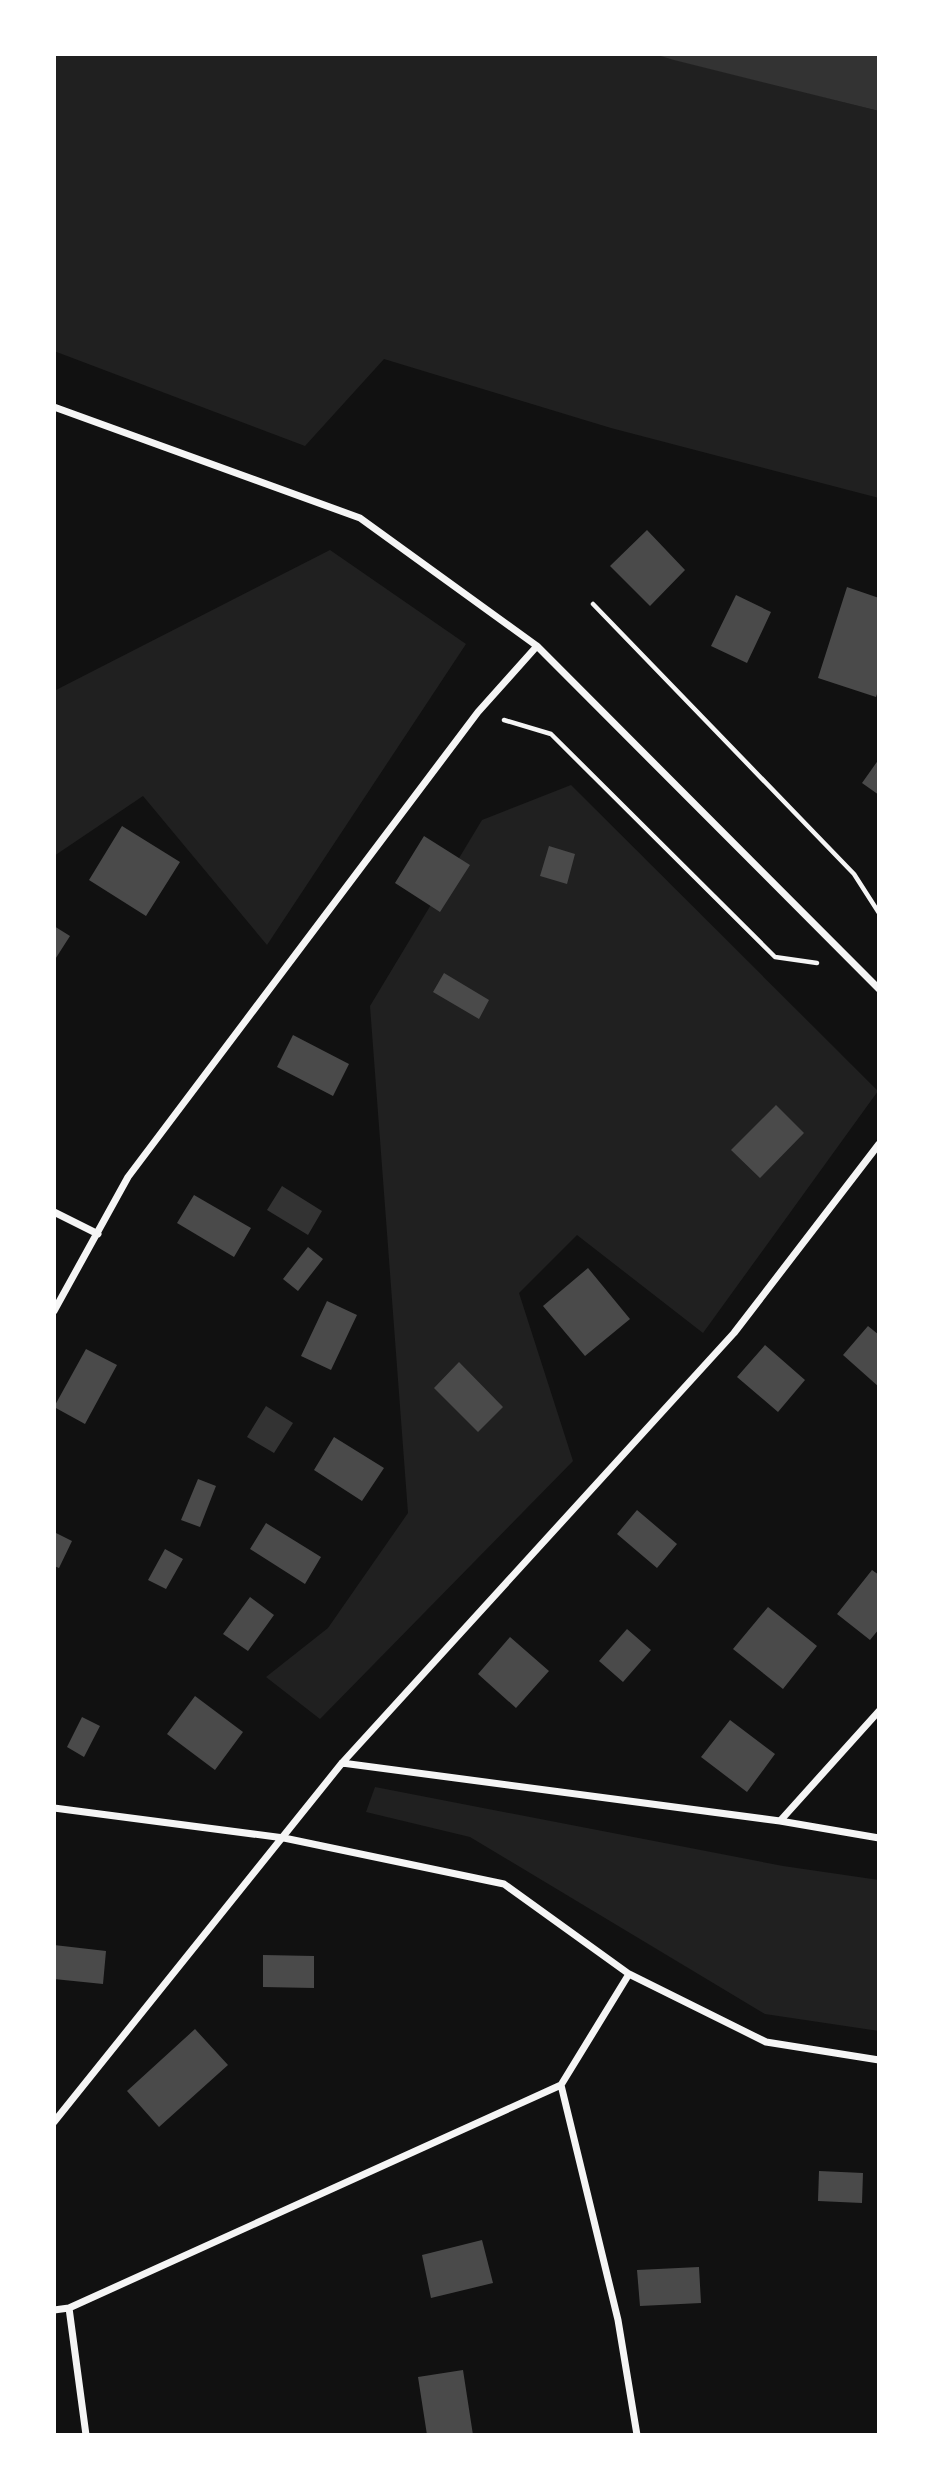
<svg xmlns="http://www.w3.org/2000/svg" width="933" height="2489" viewBox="0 0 933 2489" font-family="'Work Sans',sans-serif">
<rect width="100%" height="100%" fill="#111"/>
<path fill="#202020" d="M54,54H654L879,111V498L611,428L384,359L305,446L54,351Z
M330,550L466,644L267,945L143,796L54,856V691Z
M571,785L878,1091L703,1333L577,1235L519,1293L573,1461L320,1719L266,1677L328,1628L408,1513L370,1006L482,820Z
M375,1787L783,1866L879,1880V2031L765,2014L470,1837L366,1812Z"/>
<path fill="#333" d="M654,54H879V111L674,60Z
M282,1186L322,1211L308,1235L267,1210Z
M266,1406L293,1423L274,1453L247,1437Z"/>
<path fill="#4a4a4a" d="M647,530L685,570L650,606L610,566Z
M847,587L879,598V688L876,697L818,678Z
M736,595L771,612L747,663L711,646Z
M879,759V795L862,783Z
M122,826L180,862L146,916L89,880Z
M424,836L470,865L440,912L395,883Z
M549,846L575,854L567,884L540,876Z
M54,926L70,936L54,961Z
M444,973L489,1000L479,1019L433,992Z
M293,1035L349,1064L333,1096L277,1067Z
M776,1105L804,1133L760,1178L731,1150Z
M194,1195L251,1228L234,1257L177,1223Z
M308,1247L323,1259L298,1291L283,1279Z
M588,1268L630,1319L585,1356L543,1306Z
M327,1301L357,1315L331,1370L301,1356Z
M868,1326L879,1335V1387L843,1355Z
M765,1345L805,1380L778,1412L737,1377Z
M86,1349L117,1365L85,1424L54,1407Z
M459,1362L503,1407L478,1432L434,1388Z
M334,1437L384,1468L362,1501L314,1470Z
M198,1479L216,1486L200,1527L181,1520Z
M637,1510L677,1544L657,1568L617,1534Z
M266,1523L321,1557L305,1584L250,1549Z
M54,1532L72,1541L59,1568L54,1566Z
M165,1549L183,1559L166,1589L148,1580Z
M872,1570L879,1575V1629L870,1640L837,1614Z
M250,1597L274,1615L248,1651L223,1634Z
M768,1607L817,1646L783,1689L733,1649Z
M627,1629L651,1650L623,1682L599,1661Z
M510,1637L549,1671L516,1708L478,1674Z
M195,1696L243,1732L215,1770L167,1734Z
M82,1717L100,1726L84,1757L67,1747Z
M730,1720L775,1754L747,1792L701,1757Z
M54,1945L106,1951L103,1984L54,1979Z
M263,1955L314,1956V1988L263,1987Z
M195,2029L228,2065L159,2127L127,2091Z
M819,2171L863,2173L862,2203L818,2201Z
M482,2240L493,2283L431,2298L422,2255Z
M699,2267L701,2303L640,2306L637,2270Z
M463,2370L473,2435H427L418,2377Z"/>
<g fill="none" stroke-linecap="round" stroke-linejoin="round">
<path stroke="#f5f5f5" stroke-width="4.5" d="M593,604L854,874L879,913
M504,720L551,734L775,957L817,963"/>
<path stroke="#f5f5f5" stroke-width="7" d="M54,407L360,518L537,646L879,989
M54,1212L98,1234
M54,1311L128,1177L478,712L537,646
M342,1763L780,1821L879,1838
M54,1808L284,1838L504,1884L629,1974L766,2042L879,2060
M780,1821L879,1711
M561,2085L618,2320L637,2435
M54,2122L342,1763L734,1333L879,1144
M69,2308L86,2435
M54,2310L69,2308L561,2085L629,1974"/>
</g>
<rect width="933" height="2489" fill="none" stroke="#ffffff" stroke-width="112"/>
</svg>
